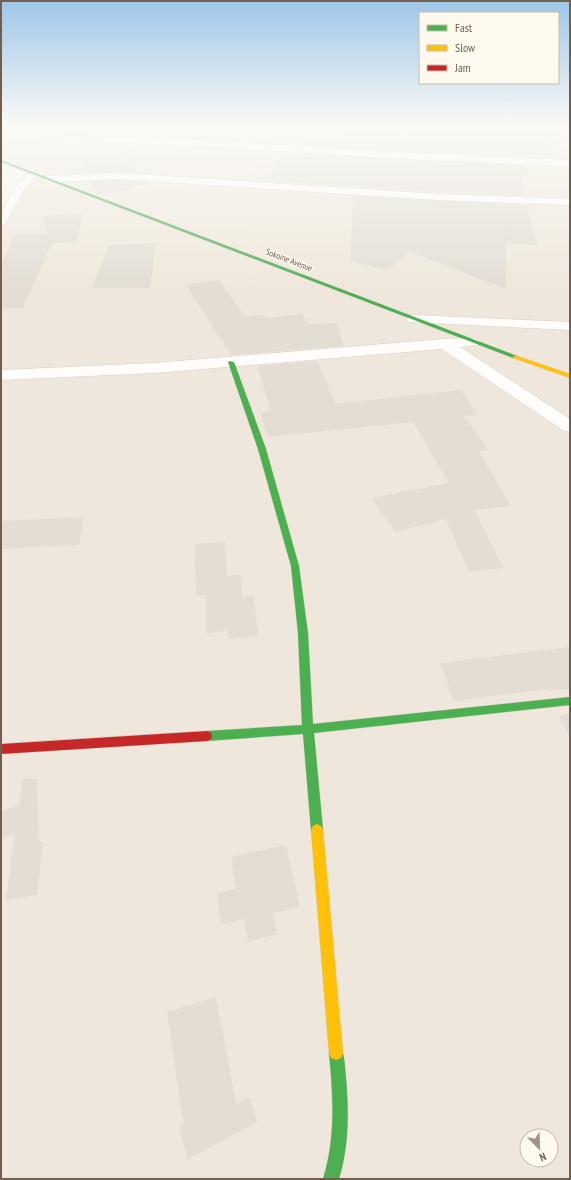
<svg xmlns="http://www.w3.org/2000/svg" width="571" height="1180" viewBox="0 0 571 1180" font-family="'PT Sans Narrow',sans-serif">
<rect width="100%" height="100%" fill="#f7f4ed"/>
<path fill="#efe7db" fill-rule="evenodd" d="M1,126H570V1179H1V208L27,171L1,161ZM527,1136H551V1160H527Z"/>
<path fill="#e3ddd4" d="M351,128L551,134L558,157L404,152L305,145L307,136H338L339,133H350Z
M293,153L525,166L527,176H520L524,196L438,192L268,181L282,154Z
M124,156L138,173H87L81,158Z
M117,180L145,182L147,184L132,186L135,190L100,194L96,192L91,182Z
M354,196L527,205L537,245L506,243V289L410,252L387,270L350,261Z
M83,213L76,242L52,243L23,308H1V265L15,234H47L42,216Z
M156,243L150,288H92L109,245Z
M219,280L245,317L264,315L267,318L302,314L309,324L337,323L343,346L231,355L186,285Z
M317,361L335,404L461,390L478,415L464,416L488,450L479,451L511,506L474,510L503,568L469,572L446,519L395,532L371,498L449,483L413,422L268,437L260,412L271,411L257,366Z
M84,517L79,545L1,549V521Z
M225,542L227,576L241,575L242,597L254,596L258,636L228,639V631L206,633V595L196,596L195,544Z
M570,647V689L548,691V689L454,701L440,663Z
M570,714V738L559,715Z
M23,778L37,779L39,842L43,841L37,895L6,900L15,834L1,838V811L19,806Z
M286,845L300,907L273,913L277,934L248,942L244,919L221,925L217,893L236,889L231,857Z
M216,997L236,1104L250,1097L257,1122L188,1159L179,1126L183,1124L167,1012Z"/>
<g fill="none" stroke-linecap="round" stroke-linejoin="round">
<defs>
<path id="street" d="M439,126L570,129V133L443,128Z
M1,134L184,139L404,153L570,160V166L404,159L184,145L1,140Z
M34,171L39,174L23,191L5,224L1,225V213L15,188L31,172Z
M117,173L438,194L570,199V205L438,200L117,179L47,182L42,179L47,176Z
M414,315L570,322V330L409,322L407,319L409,316Z
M473,338L478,339L480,342L478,345L460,347L570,419V432L564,431L442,349L154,373L1,380V370L154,363L443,339Z"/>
<path id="fast" d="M1,160L517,356L518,357L513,358L1,162Z
M229,361L234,362L266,449L299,566L308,633L313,724L570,697V705L314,733L323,830L321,834L317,836L313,834L311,830L303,734L207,741L203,739L202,736L203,733L207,731L302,725L298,633L291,566L258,449L228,362Z
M336,1046L341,1048C345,1057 345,1068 346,1078C349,1113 349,1146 339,1179H323C336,1137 333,1096 329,1053L331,1048Z"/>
<path id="slow" d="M513,356H517L570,374V378L513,358Z
M317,824L321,826L323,830L343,1053L341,1058L336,1060L331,1058L329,1053L311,830L313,826Z"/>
<path id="jam" d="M207,731L211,733L212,736L211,739L207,741L1,754V744Z"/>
</defs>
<use href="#street" stroke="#d6d1cb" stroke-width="1"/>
<use href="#fast" stroke="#d6d1cb" stroke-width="1"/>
<use href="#slow" stroke="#d6d1cb" stroke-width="1"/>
<use href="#jam" stroke="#d6d1cb" stroke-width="1"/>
<use href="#street" fill="#fefdfc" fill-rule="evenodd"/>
<use href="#fast" fill="#4caf50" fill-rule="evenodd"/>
<use href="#slow" fill="#ffc107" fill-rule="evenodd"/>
<use href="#jam" fill="#c62828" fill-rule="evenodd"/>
</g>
<linearGradient id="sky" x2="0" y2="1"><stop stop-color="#9ec6e7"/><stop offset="0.43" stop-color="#fbfaf7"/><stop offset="1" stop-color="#fbfaf7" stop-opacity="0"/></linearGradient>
<rect width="571" height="291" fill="url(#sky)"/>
<g text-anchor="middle" stroke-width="3" stroke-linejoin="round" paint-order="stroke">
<g font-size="9" fill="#735f4e" stroke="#fef9ef">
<text transform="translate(289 260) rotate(21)" y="3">Sokoine Avenue</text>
</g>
</g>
<rect width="571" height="1180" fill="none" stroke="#735f4e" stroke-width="4"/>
<rect x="419" y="12" width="140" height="72" fill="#fef9ef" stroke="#c6bbaf"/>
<rect x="427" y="25" width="20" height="6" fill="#4caf50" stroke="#c6bbaf"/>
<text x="455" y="32" font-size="12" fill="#735f4e">Fast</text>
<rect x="427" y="45" width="20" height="6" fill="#ffc107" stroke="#c6bbaf"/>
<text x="455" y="52" font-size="12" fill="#735f4e">Slow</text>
<rect x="427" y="65" width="20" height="6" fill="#c62828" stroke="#c6bbaf"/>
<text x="455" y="72" font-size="12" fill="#735f4e">Jam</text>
<g transform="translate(539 1148) rotate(157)"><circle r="19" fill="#fef9ef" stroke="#c6bbaf"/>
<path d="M0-3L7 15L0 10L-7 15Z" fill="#a19386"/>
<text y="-6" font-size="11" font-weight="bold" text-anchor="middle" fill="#735f4e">N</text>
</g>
</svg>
